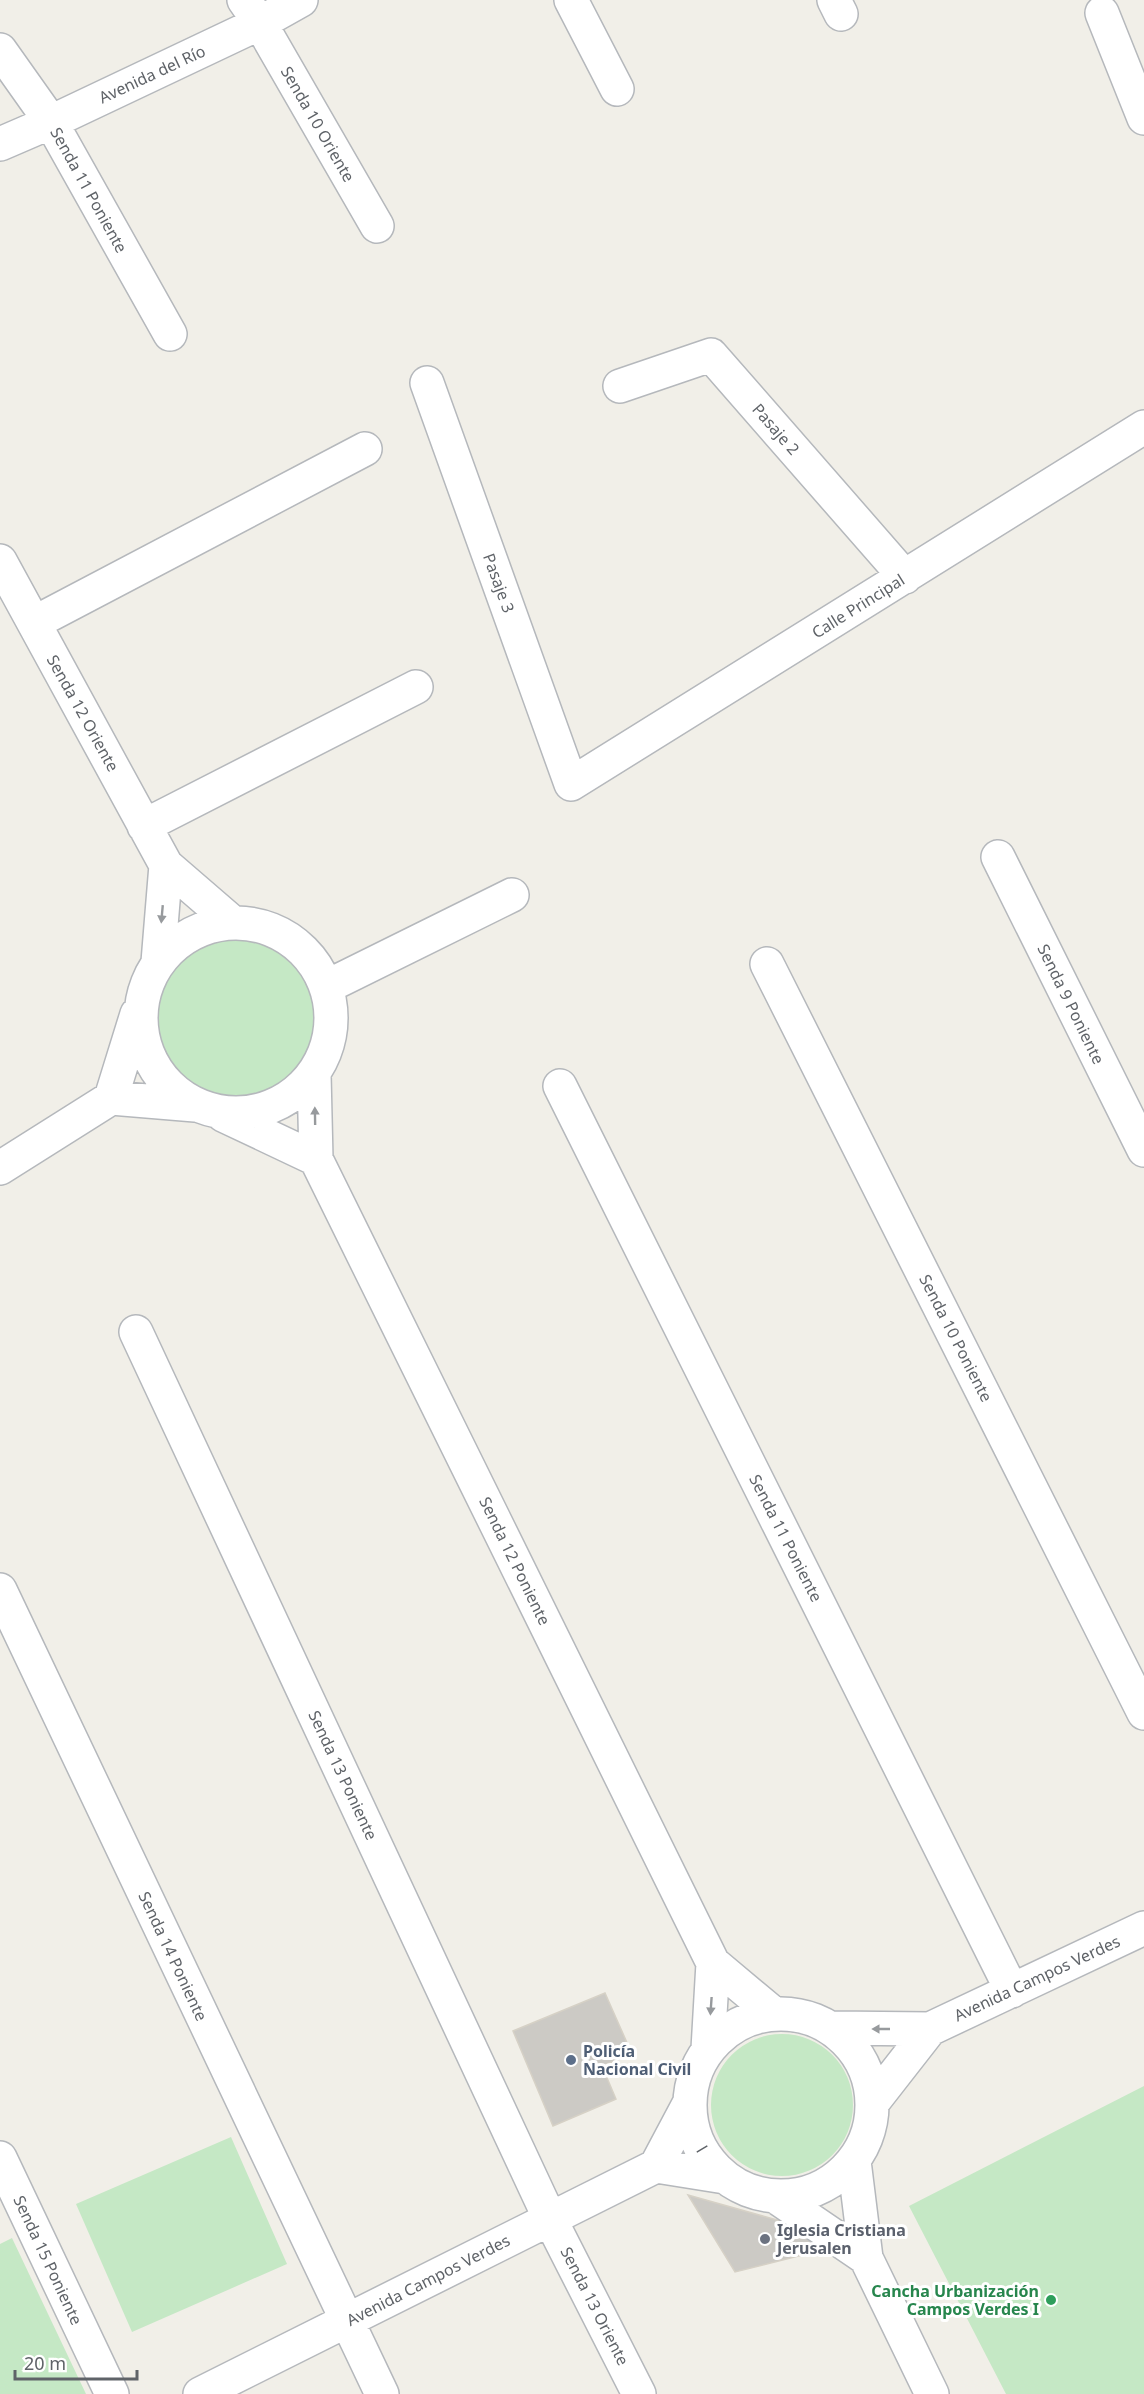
<svg xmlns="http://www.w3.org/2000/svg" width="1144" height="2394" viewBox="0 0 1144 2394" font-family="'Noto Sans',sans-serif">
<rect width="100%" height="100%" fill="#f1efe8"/>
<path fill="#c5e8c5" d="M158 1018a78 78 0 1 1 156 0a78 78 0 1 1-156 0Z
M711 2105a71 71 0 1 1 142 0a71 71 0 1 1-142 0Z
M1144,2086V2394H1006L909,2206Z
M231,2137L287,2264L132,2332L76,2204Z
M12,2238L86,2394H0V2244Z"/>
<path fill="#cccac5" stroke="#d6d1c6" stroke-width="1.5" d="M605,1993L632,2054L602,2066L616,2099L553,2126L513,2031Z
M688,2195L809,2229L822,2250L735,2272Z"/>
<g fill="none" stroke-linecap="round" stroke-linejoin="round">
<defs>
<path id="minor" d="M244,0L260,23L377,226
M571,0L617,89
M834,0L841,14
M1102,13L1144,118
M0,50L51,122L170,334
M0,144L51,122L260,23L301,0
M427,383L571,784L1144,427
M620,386L711,355L905,577
M0,561L166,865L232,922
M34,623L365,449
M144,826L416,687
M998,857L1144,1150
M141 1018a95 95 0 1 1 190 0a95 95 0 1 1-190 0Z
M158,962L166,865
M767,964L1144,1713
M326,987L512,895
M314,1074L316,1159L713,1963L774,2014
M560,1086L1012,1991
M111,1098L137,1014
M223,1115L316,1159
M0,1168L111,1098L195,1105
M136,1332L550,2219L639,2394
M0,1590L382,2394
M690 2105a91 91 0 1 1 182 0a91 91 0 1 1-182 0Z
M832,2028L930,2029L1144,1928
M708,2049L713,1963
M873,2102L930,2029
M0,2158L112,2394
M854,2161L866,2258L932,2394
M656,2166L725,2177
M775,2196L866,2258
M200,2394L656,2166L690,2102"/>
</defs>
<use href="#minor" stroke="#b5b8bc" stroke-width="36"/>
<use href="#minor" stroke="#fff" stroke-width="33"/>
</g>
<defs><path id="oneway-solid" d="M-6-.8H1V-3.2L6.5 0L1 3.2V.8H-6Z" transform="scale(1.5)"/></defs>
<g fill="#979a9d">
<use href="#oneway-solid" transform="translate(162 914) rotate(95)"/>
<use href="#oneway-solid" transform="translate(315 1116) rotate(-91)"/>
<use href="#oneway-solid" transform="translate(711 2006) rotate(94)"/>
<use href="#oneway-solid" transform="translate(881 2029) rotate(-180)"/>
</g>
<circle fill="#5c6f8a" stroke="#fff" stroke-width="2" cx="571" cy="2060" r="6"/>
<circle fill="#6b7280" stroke="#fff" stroke-width="2" cx="765" cy="2239" r="6"/>
<circle fill="#2e9e5b" stroke="#fff" stroke-width="2" cx="1051" cy="2300" r="6"/>
<g text-anchor="middle" stroke-width="6" stroke-linejoin="round" paint-order="stroke">
<g font-size="16" fill="#5f6368" stroke="#fff">
<text transform="translate(152 74) rotate(-25)" y="6">Avenida del Río</text>
<text transform="translate(318 124) rotate(60)" y="6">Senda 10 Oriente</text>
<text transform="translate(89 190) rotate(61)" y="6">Senda 11 Poniente</text>
<text transform="translate(776 429) rotate(49)" y="6">Pasaje 2</text>
<text transform="translate(499 583) rotate(70)" y="6">Pasaje 3</text>
<text transform="translate(858 606) rotate(-32)" y="6">Calle Principal</text>
<text transform="translate(83 713) rotate(61)" y="6">Senda 12 Oriente</text>
<text transform="translate(1071 1004) rotate(64)" y="6">Senda 9 Poniente</text>
<text transform="translate(956 1338) rotate(63)" y="6">Senda 10 Poniente</text>
<text transform="translate(786 1538) rotate(63)" y="6">Senda 11 Poniente</text>
<text transform="translate(515 1561) rotate(64)" y="6">Senda 12 Poniente</text>
<text transform="translate(343 1775) rotate(65)" y="6">Senda 13 Poniente</text>
<text transform="translate(173 1956) rotate(65)" y="6">Senda 14 Poniente</text>
<text transform="translate(1037 1978) rotate(-25)" y="6">Avenida Campos Verdes</text>
<text transform="translate(702 2149) rotate(60)" y="6">l</text>
<text transform="translate(48 2260) rotate(65)" y="6">Senda 15 Poniente</text>
<text transform="translate(428 2280) rotate(-27)" y="6">Avenida Campos Verdes</text>
<text transform="translate(595 2306) rotate(63)" y="6">Senda 13 Oriente</text>
</g>
<g font-size="16" font-weight="bold" fill="#4e5e75" stroke="#fff" text-anchor="start">
<text x="583" y="2057">Policía<tspan x="583" dy="18">Nacional Civil</tspan></text>
</g>
<g font-size="16" font-weight="bold" fill="#5b616d" stroke="#fff" text-anchor="start">
<text x="777" y="2236">Iglesia Cristiana<tspan x="777" dy="18">Jerusalen</tspan></text>
</g>
<g font-size="16" font-weight="bold" fill="#27864d" stroke="#fff" text-anchor="end">
<text x="1039" y="2297">Cancha Urbanización<tspan x="1039" dy="18">Campos Verdes I</tspan></text>
</g>
</g>
<path d="M15 2370v9h122v-9" fill="none" stroke="#5f6368" stroke-width="3"/>
<text x="24" y="2370" font-size="18" fill="#5f6368" stroke="#ffffff" stroke-width="4.5" paint-order="stroke">20 m</text>
</svg>
